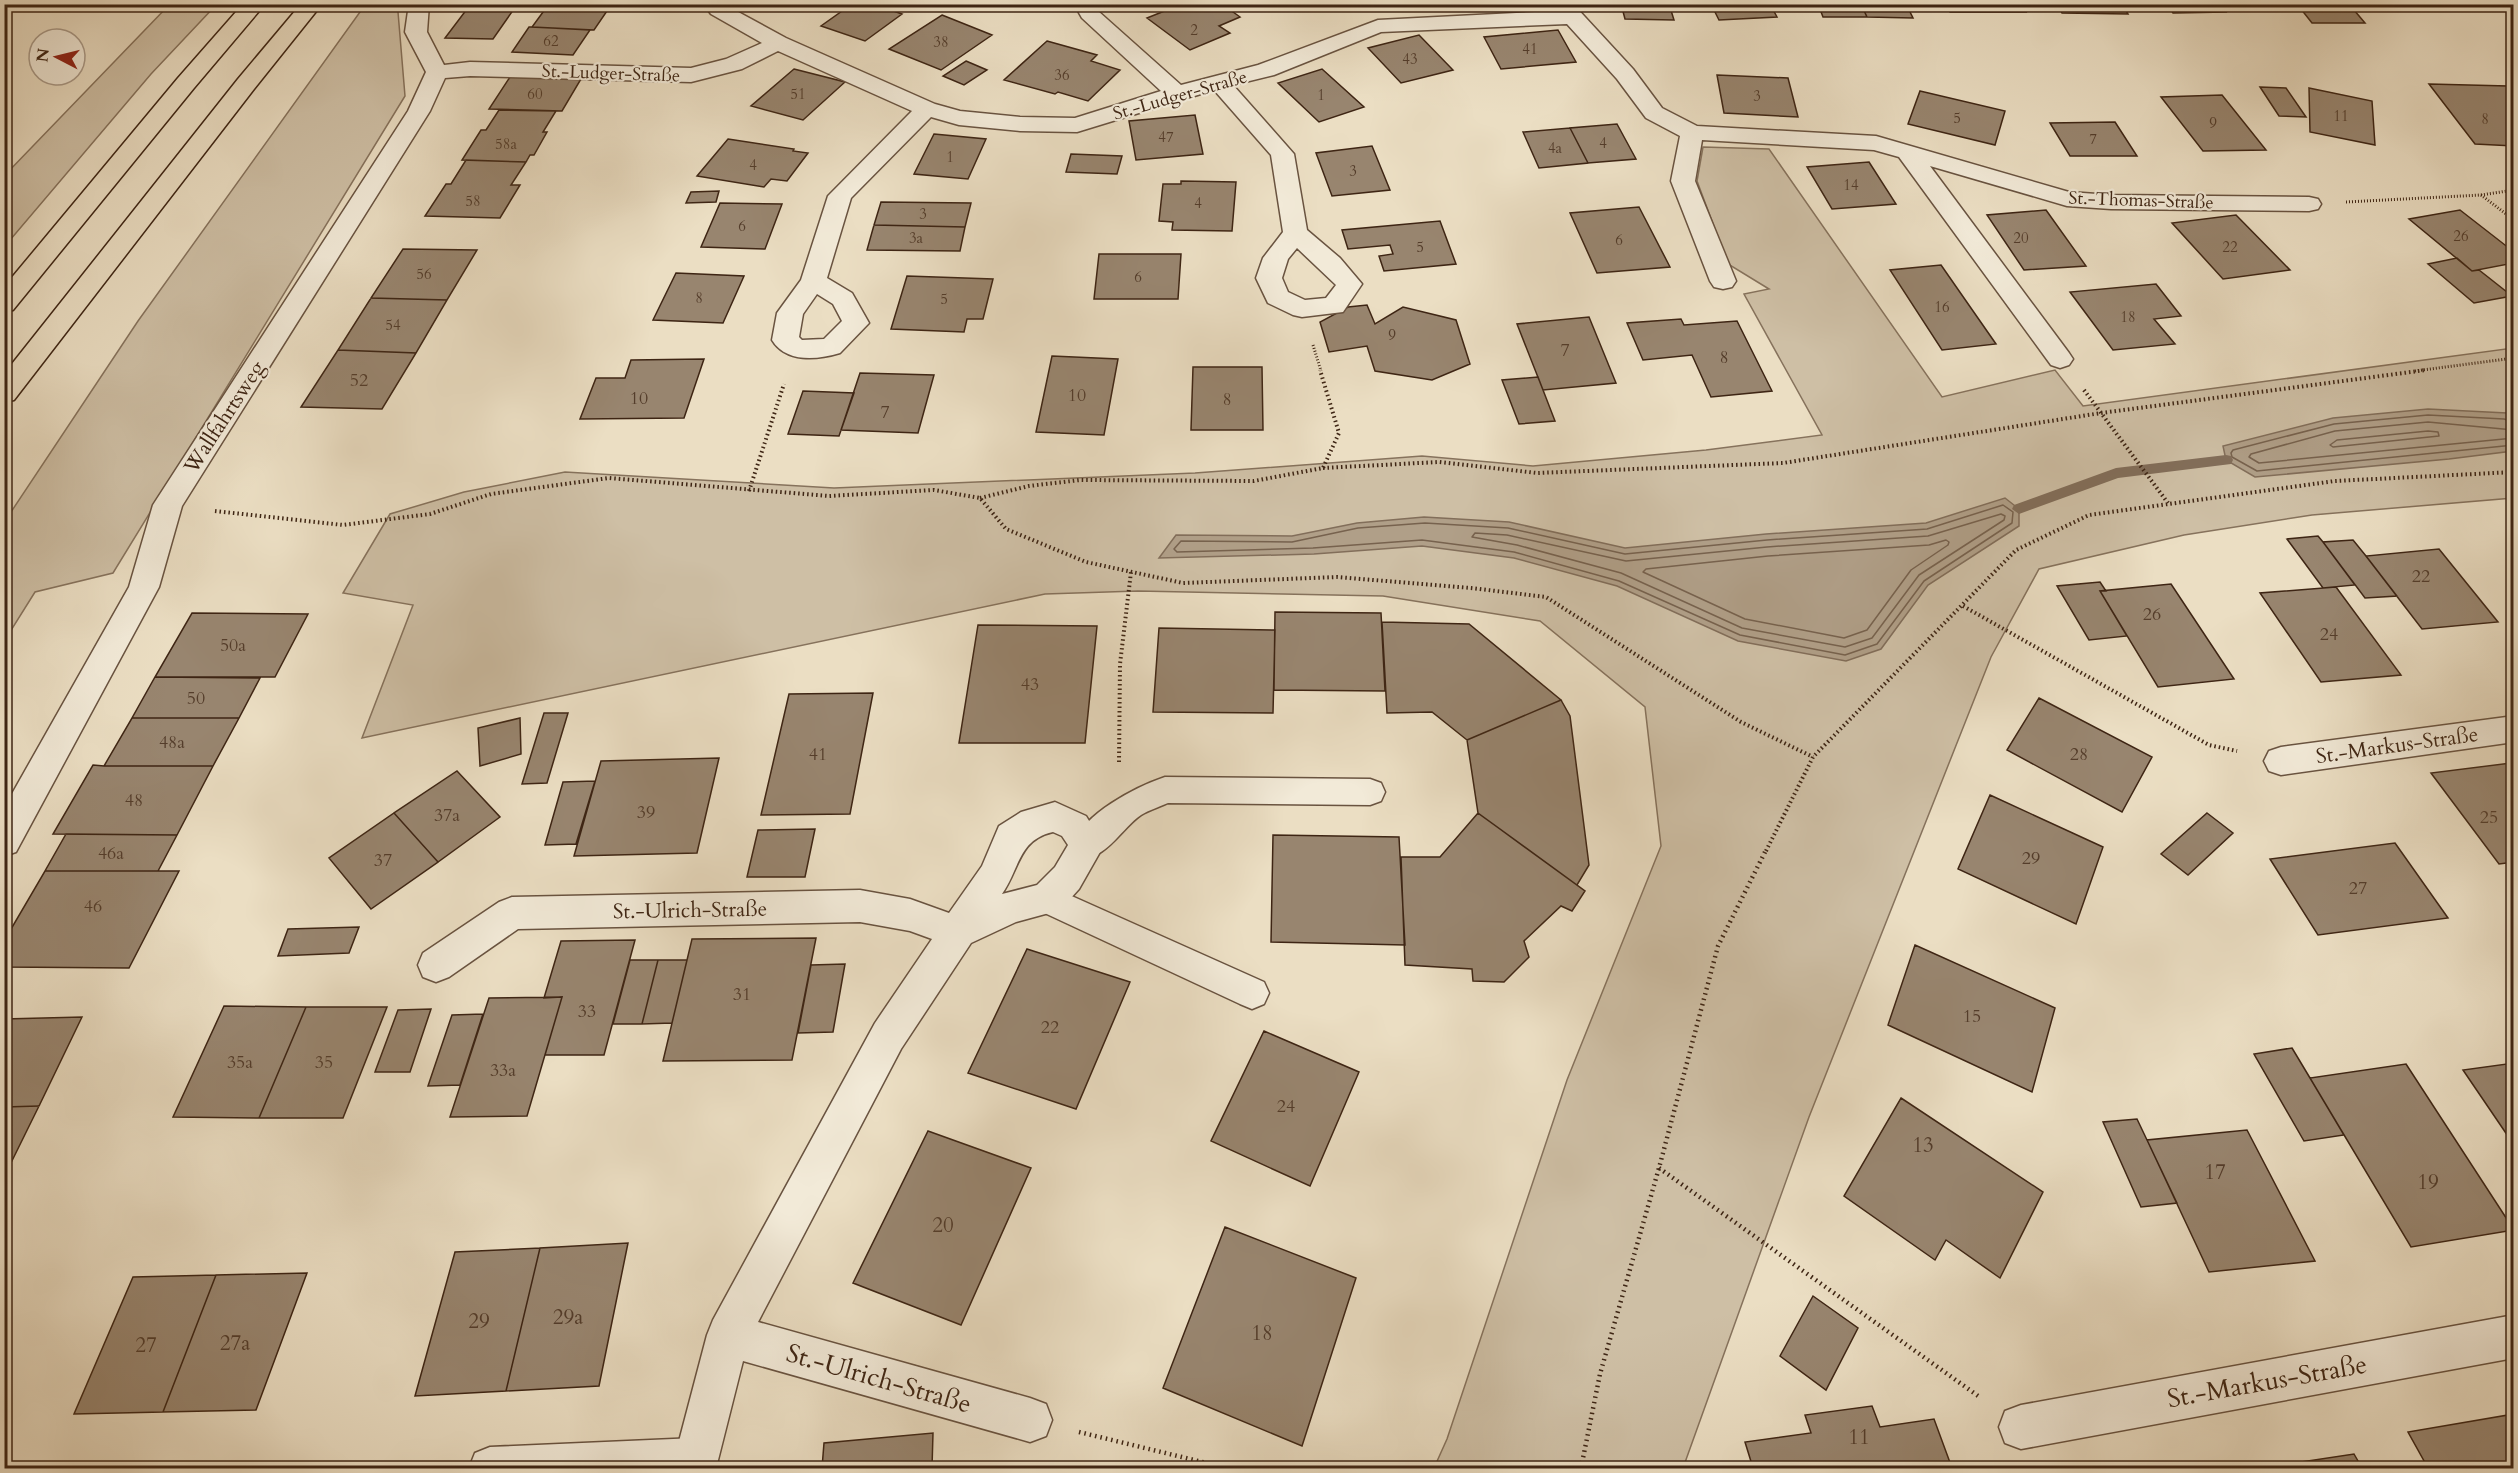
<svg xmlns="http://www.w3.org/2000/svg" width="2518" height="1473" viewBox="0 0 2518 1473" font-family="Cardo,serif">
<rect width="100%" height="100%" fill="#ebdec3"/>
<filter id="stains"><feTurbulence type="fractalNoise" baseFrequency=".00333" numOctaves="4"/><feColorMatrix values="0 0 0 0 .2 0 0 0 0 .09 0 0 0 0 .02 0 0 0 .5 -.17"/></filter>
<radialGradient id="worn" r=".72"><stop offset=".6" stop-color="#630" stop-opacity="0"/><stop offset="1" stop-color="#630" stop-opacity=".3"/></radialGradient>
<path fill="#cebfa5" stroke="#86725c" stroke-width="1.5" d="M169,5H216L151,74L5,246V175Z
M365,5H404L398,12L405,96L113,573L35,592L5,640V521L138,321Z
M1703,147L1769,149L1942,397L2055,370L2083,406L2513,348V498L2312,515L2184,535L2039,569L1991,657L1809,1117L1683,1468H1434L1447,1439L1567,1080L1661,846L1645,707L1540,621L1383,596L1138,591L1045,594L362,738L413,605L343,593L390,514L464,492L565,472L834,488L1195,473L1422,456L1533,466L1706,450L1822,435L1744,294L1769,289L1728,264L1697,181Z"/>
<path fill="#b09f88" stroke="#826e5a" stroke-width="1.5" d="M2428,409L2507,413L2513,418V451L2449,459L2255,477L2226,460L2223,446L2333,418Z
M2005,498L2019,509V526L1928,585L1881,649L1846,661L1738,641L1617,586L1514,558L1422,546L1314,554L1159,558L1176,535L1292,536L1357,523L1424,517L1509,522L1625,548L1766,534L1926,523Z"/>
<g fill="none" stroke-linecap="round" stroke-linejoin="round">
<path stroke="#77624e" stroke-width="1.5" d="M2514,422L2504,419L2428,415L2334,424L2233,450L2231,453L2232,457L2257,471L2514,445
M2514,430L2428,422L2335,431L2251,454L2249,457L2259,463L2514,438
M2428,431L2438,432L2439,436L2333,447L2330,445L2337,440Z
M2003,505L2013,512L2012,523L1924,581L1877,644L1845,655L1740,635L1619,581L1514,552L1422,540L1313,548L1177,552L1174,549L1181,541L1292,542L1358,528L1425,523L1508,528L1625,554L1767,540L1927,529Z
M2001,514L2005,516L2004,520L1919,575L1872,638L1845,647L1742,628L1621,573L1517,545L1472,537L1475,533L1507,535L1626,561L1767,547L1928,536Z
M1946,540L1949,542L1948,545L1911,570L1867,630L1844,638L1745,619L1643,572L1646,569L1768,556L1929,545Z"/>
<path fill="#826e5a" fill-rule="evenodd" d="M2226,455L2231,456L2233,460L2231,464L2118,478L2019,514L2012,509L2014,505L2116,468Z"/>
</g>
<path fill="#98856f" stroke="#3e2514" stroke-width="1.5" d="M552,4H614L610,11L549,9Z
M852,4H874L902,14L865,41L821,26Z
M1182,4H1192L1201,10L1222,4L1240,17L1219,26L1230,33L1190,50L1147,18Z
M1302,4H1363V5L1305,11Z
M1621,4H1669L1674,20L1625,19Z
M1711,4H1770L1777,17L1719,20Z
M1818,4H1861L1867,17H1823Z
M1861,4H1906L1913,18L1867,17Z
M1945,4H1983L1988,12H1950Z
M1983,4H2021L2026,12H1988Z
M2057,4H2122L2128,14L2062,13Z
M2167,4H2220L2226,12L2173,13Z
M2297,4H2374L2380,11L2354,10L2365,23H2312Z
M470,5L516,6L493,39L445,38Z
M546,8L549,9L607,11L594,30L532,27Z
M942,15L992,35L941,70L889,49Z
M529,27H532L590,30L573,55L512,52Z
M1558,30L1576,62L1501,69L1484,37Z
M1419,35L1453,70L1401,83L1368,48Z
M1047,41L1097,55L1091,61L1120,70L1088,101L1058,92L1055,94L1004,80Z
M966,61L987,70L964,85L943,76Z
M794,69L845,82L803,120L751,106Z
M1322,69L1364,107L1319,122L1278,83Z
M1717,75L1788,78L1798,117L1724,113Z
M510,77L581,79L562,111L489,109Z
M2429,84L2508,86L2514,93V146L2475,144Z
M2260,87L2286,88L2306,117L2279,116Z
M2309,88L2372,101L2375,145L2310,132Z
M1920,91L2005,111L1995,145L1908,124Z
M2222,95L2266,150L2203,151L2161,97Z
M499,110L556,111L543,132H547L534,155H530L526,162L462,160L481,130H486Z
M1195,115L1203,154L1136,160L1129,121Z
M2115,122L2137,156H2070L2050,123Z
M1617,124L1636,159L1588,163L1570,128Z
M1570,128L1588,163L1539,168L1523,132Z
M934,134L986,139L968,179L914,174Z
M728,139L794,149L793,151L808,153L787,181L771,179L764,187L697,176Z
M1372,146L1390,190L1332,196L1316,153Z
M1071,154L1122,156L1117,174L1066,172Z
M466,160L526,162L511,185H520L500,218L425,216L446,184H451Z
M1869,162L1896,204L1832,209L1807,167Z
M1181,181L1236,182L1232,231L1172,230L1173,222L1159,221L1163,184H1181Z
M719,191L716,202L686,203L691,192Z
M881,202L971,203L965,227L874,225Z
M720,203L782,204L765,249L701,247Z
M1639,207L1670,267L1597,273L1570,213Z
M2046,210L2086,266L2024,270L1987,215Z
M2460,210L2514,252V263L2472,271L2409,219Z
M2236,215L2290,270L2223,279L2172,223Z
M1440,221L1456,264L1384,271L1379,256L1393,254L1390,245L1348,249L1342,230Z
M874,225L965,227L960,251L867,250Z
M403,249L477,250L447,300L371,298Z
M1099,254H1181L1178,299H1094Z
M2457,258L2472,271L2479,270L2512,296L2474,303L2428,264Z
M1941,265L1996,344L1942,350L1890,270Z
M676,273L744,276L723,323L653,320Z
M907,276L993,279L983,319H967L964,332L891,329Z
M2156,284L2181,316L2154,319L2175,344L2113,350L2070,292Z
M371,298L447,300L416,353L338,350Z
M1367,305L1375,324L1403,307L1456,320L1470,364L1432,380L1375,371L1367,346L1329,352L1320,322L1348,307Z
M1589,317L1616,383L1543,390L1517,324Z
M1681,319L1684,325L1737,321L1772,391L1711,397L1692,355L1643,360L1627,323Z
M338,350L416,353L382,409L301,407Z
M1052,356L1118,359L1104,435L1036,432Z
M704,359L684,418L580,419L596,378H625L631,360Z
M1193,367H1262L1263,430H1191Z
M860,373L934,375L918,433L841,430Z
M1538,377L1555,421L1519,424L1502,380Z
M803,391L854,393L839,436L788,434Z
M2318,536L2323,542L2355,585L2323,588L2287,539Z
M2353,540L2366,556L2397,596L2365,598L2323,542Z
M2439,549L2498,622L2422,629L2366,556Z
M2100,582L2106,591H2100L2127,636L2089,640L2057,586Z
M2171,584L2234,679L2158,687L2100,591Z
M2336,587L2401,675L2321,682L2260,593Z
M1275,612L1381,613L1385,691L1274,690Z
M192,613L308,614L275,677H155Z
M1382,622L1469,624L1561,700L1467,740L1432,712L1387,713Z
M978,625L1097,626L1085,743H959Z
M1159,628L1275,630L1273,713L1153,712Z
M155,677L260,678L239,718H132Z
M873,693L850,814L761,815L789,694Z
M2039,698L2152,757L2122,812L2007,750Z
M1561,700L1570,716L1589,865L1577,885L1478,813L1467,740Z
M544,713H568L547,783L522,784Z
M132,718H239L213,766H104Z
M520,718L521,754L480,766L478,728Z
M719,758L697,853L574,856L601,761Z
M2511,763L2514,767V862L2499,864L2431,773Z
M93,765L104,766H213L177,835L53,834Z
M457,771L500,817L438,862L394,813Z
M595,781L576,844L545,845L563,782Z
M1990,795L2103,847L2076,924L1958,869Z
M394,813L438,862L371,909L329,858Z
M1478,813L1585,891L1572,911L1561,906L1524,941L1529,957L1504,982L1473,981L1472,969L1405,965L1401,857H1440Z
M2207,813L2233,833L2188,875L2161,854Z
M815,829L805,877H747L758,830Z
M66,834L177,835L158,871H45Z
M1273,835L1399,837L1405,945L1271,942Z
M2395,843L2448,918L2318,935L2270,859Z
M45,871H179L129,968L4,967V941Z
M359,927L349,953L278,956L288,929Z
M816,938L792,1060L663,1061L692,939Z
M635,940L604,1055H545L562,997L544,998L561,941Z
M1915,945L2055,1008L2032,1092L1888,1025Z
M1027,949L1130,982L1076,1109L968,1073Z
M630,960H658L642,1024H613Z
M658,960H687L672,1023L642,1024Z
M845,964L833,1032L798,1033L811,965Z
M562,997L527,1116L450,1117L489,998Z
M224,1006L306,1007L259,1118L173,1117Z
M306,1007H387L343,1118H259Z
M431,1009L410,1072H375L398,1010Z
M483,1014L460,1085L428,1086L452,1015Z
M82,1017L39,1106L4,1107V1019Z
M1264,1031L1359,1072L1310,1186L1211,1141Z
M2292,1048L2310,1078L2344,1135L2304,1141L2254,1054Z
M2514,1063V1145L2463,1070Z
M2406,1064L2514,1230L2411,1247L2310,1078Z
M1901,1098L2043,1192L2000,1278L1946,1240L1935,1260L1844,1196Z
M39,1106L4,1177V1107Z
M2137,1119L2177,1203L2141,1207L2103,1122Z
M2247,1130L2315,1261L2209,1272L2147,1140Z
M928,1131L1031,1168L961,1325L853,1283Z
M1225,1227L1356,1278L1302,1446L1163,1388Z
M628,1243L599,1386L506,1391L540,1248Z
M540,1248L506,1391L415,1396L455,1252Z
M307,1273L256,1410L163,1412L216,1275Z
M216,1275L163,1412L74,1414L133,1277Z
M1813,1296L1858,1328L1826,1390L1780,1356Z
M1872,1406L1880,1427L1934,1419L1952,1468H1753L1745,1442L1811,1433L1805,1415Z
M2514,1414V1468H2428L2408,1432Z
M933,1433L932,1468H822L824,1443Z
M2354,1454L2362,1468H2262Z"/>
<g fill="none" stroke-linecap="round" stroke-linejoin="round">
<defs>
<path id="lane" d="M1165,777L1370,779L1381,783L1385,792L1381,801L1370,805L1168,803C1159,807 1149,810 1141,815C1120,829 1104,865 1076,855L1071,845C1086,813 1133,788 1165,777Z
M1047,885L1264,982L1269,993L1264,1004L1252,1009L1240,1004L1036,909L1031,899L1036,889Z
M696,1438L710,1444L716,1458L712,1468H469L475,1453L490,1447Z"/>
<path id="street" d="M409,4H429L427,32L444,65L470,62L691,68L726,59L762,43L711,14L708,10V4H729V7L786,38L935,104L960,111L1020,117L1075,118L1161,91L1082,18L1074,4H1095L1098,11L1181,85L1258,65L1378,20L1556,11L1551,4H1573L1633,69L1662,108L1697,126L1876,136L2069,192L2111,195L2309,197L2318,199L2321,204L2318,209L2309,211L2111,209L2067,206L1930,166L2069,353L2073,359L2069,365L2060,368L2051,365L1899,157L1874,150L1702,140L1695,181L1736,281L1732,287L1723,289L1714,287L1710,281L1671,181L1680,136L1646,118L1617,79L1567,24L1381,32L1274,75L1233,85L1294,154L1307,230L1340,258L1362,284L1343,312L1302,317L1293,315L1268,303L1256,278L1263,258L1283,232L1271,155L1214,90L1077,132L1020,131L959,125L931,117L851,198L827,278L852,293L869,323L840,353C817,360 786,363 772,340L777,313L801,280L828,196L912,111L778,51L742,69L691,82L470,76L445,78L430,111L182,506L159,587L16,852L4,856V808L129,587L153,505L408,111L426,72L405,32ZM1297,248L1336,285L1326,298L1305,300L1288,292L1282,278L1288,259ZM817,294L833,304L842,321L824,339L802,340L799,337L803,314Z
M2514,716V742L2281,775L2269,771L2264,761L2269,751L2281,747Z
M1055,802L1086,816L1104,845L1079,889L1060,910L1016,922L971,943L901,1049L758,1322L1030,1398L1046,1404L1052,1420L1046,1436L1030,1442L743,1361L716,1468H672L707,1335L713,1320L875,1023L932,939L910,931L860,922L518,929L449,977L436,982L423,977L418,965L423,953L499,902L512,897L860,890L910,899L949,913L982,866L999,826L1021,812ZM1053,832L1062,836L1068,845L1055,867L1037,885L1002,894C1020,868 1018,840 1053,832Z
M2514,1315V1358L2021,1449L2005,1443L1999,1427L2005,1411L2021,1405Z"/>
<path id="highway" d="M243,4H265L194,88L13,310L4,312V287L178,78Z
M301,4H322L254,89L14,400L4,402V374L238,79Z"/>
</defs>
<use href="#lane" stroke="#695340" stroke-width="3"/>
<use href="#street" stroke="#695340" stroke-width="3"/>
<use href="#highway" stroke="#3e2514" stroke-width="3"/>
<path stroke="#3e2514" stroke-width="3" stroke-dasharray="1 2" stroke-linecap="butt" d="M2481,195L2514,190
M2346,202L2481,195L2514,220
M1313,345L1321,371
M2415,371L2514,358"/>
<path stroke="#3e2514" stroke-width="4" stroke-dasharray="1.5 3" stroke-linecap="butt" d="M2084,390L2168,503
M1323,468L1439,462L1537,473L1783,463L2101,413L2426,370
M749,491L784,384
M980,498L1029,486L1080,480L1254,481L1323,468L1339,433L1320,370
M215,511L343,525L430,514L491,494L609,478L829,496L934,490L980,498L1006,529L1086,562L1183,583L1337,577L1471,588L1546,597L1741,722L1813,757
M1963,606L2209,745L2237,751
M1119,762L1120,664L1131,572
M1766,851L1813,757L2016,550L2089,515L2335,481L2514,472"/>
<path stroke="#3e2514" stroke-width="4.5" stroke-dasharray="1.5 4" stroke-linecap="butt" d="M1659,1168L1981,1398
M1079,1432L1227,1468
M1581,1468L1600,1374L1659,1168L1718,946L1766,850"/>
<use href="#lane" fill="#f2ead8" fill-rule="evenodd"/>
<use href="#street" fill="#f2ead8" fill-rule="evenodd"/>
<use href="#highway" fill="#ebdec3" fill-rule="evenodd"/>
</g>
<g text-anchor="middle" stroke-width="4.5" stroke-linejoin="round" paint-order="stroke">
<g font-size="15" fill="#543d2b">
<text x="1194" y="35">2</text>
<text x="551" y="46">62</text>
<text x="941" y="47">38</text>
<text x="1530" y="54">41</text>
<text x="1410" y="64">43</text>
<text x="1062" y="80">36</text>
<text x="535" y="99">60</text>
<text x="798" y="99">51</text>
<text x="1321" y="100">1</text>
<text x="1757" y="101">3</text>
<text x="2341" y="121">11</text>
<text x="1957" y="123">5</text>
<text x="2485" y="124">8</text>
<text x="2213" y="128">9</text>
<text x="1166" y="142">47</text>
<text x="2093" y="144">7</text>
<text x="1603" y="148">4</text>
<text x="506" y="149">58a</text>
<text x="1555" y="153">4a</text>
<text x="950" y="162">1</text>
<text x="753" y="170">4</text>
<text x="1353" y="176">3</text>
<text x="1851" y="190">14</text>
<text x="473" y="206">58</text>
<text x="1198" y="208">4</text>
<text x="923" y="219">3</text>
<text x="742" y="231">6</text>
<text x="2461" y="241">26</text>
<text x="916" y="243">3a</text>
<text x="2021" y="243">20</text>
<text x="1619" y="245">6</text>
<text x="1420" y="252">5</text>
<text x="2230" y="252">22</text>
<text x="424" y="279">56</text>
<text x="1138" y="282">6</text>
<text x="699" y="303">8</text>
<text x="944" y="304">5</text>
<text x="1942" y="312">16</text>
<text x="2128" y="322">18</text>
<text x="393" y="330">54</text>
<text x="1392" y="340">9</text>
</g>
<g font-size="18" fill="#3e2514" stroke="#f2ead8">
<text transform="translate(611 73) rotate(2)" y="6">St.-Ludger-Straße</text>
<text transform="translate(1180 95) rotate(-16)" y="6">St.-Ludger-Straße</text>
<text transform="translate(2141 200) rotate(2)" y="6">St.-Thomas-Straße</text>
</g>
<g font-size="18" fill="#543d2b">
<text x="1565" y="356">7</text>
<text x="1724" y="363">8</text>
<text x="359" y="386">52</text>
<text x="1077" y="401">10</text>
<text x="639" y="404">10</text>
<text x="1227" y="405">8</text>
<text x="885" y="418">7</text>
<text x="2421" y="582">22</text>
<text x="2152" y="620">26</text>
<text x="2329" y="640">24</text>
<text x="233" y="651">50a</text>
<text x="1030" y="690">43</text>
<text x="196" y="704">50</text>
<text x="172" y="748">48a</text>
<text x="818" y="760">41</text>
<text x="2079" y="760">28</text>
<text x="134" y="806">48</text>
<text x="646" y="818">39</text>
<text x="447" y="821">37a</text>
<text x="2489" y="823">25</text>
<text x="111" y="859">46a</text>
<text x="2031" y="864">29</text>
<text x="383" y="866">37</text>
<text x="2358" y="894">27</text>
<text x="93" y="912">46</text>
<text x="742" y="1000">31</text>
<text x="587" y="1017">33</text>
<text x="1972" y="1022">15</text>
<text x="1050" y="1033">22</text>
<text x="240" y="1068">35a</text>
<text x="324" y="1068">35</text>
<text x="503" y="1076">33a</text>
<text x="1286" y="1112">24</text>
</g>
<g font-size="21" fill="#3e2514" stroke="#f2ead8">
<text transform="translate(224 417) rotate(-57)" y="7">Wallfahrtsweg</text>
<text transform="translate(2397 745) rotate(-8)" y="7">St.-Markus-Straße</text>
<text transform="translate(690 910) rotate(-1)" y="7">St.-Ulrich-Straße</text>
</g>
<g font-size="21" fill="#543d2b">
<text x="1923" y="1152">13</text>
<text x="2215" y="1179">17</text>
<text x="2428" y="1189">19</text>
<text x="943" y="1232">20</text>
<text x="568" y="1324">29a</text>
<text x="479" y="1328">29</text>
<text x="1262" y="1340">18</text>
<text x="235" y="1350">27a</text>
<text x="146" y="1352">27</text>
<text x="1859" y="1444">11</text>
</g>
<g font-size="26" fill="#3e2514" stroke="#f2ead8">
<text transform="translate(879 1378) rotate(16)" y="9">St.-Ulrich-Straße</text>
<text transform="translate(2267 1381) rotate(-10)" y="9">St.-Markus-Straße</text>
</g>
</g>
<rect width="2518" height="1473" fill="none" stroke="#ebdec3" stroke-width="24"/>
<rect x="6" y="6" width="2506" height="1461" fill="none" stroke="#3e2514" stroke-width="3"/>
<rect x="12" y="12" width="2494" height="1449" fill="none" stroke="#3e2514" stroke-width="1.5"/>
<g transform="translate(57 57) rotate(277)"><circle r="28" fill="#f2ead8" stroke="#aa9b8a" stroke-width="1.5"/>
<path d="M0-4.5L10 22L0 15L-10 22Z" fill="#8f2418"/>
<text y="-9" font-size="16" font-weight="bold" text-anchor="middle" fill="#3e2514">N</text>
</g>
<rect width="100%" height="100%" filter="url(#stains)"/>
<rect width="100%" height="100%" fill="url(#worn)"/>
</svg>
